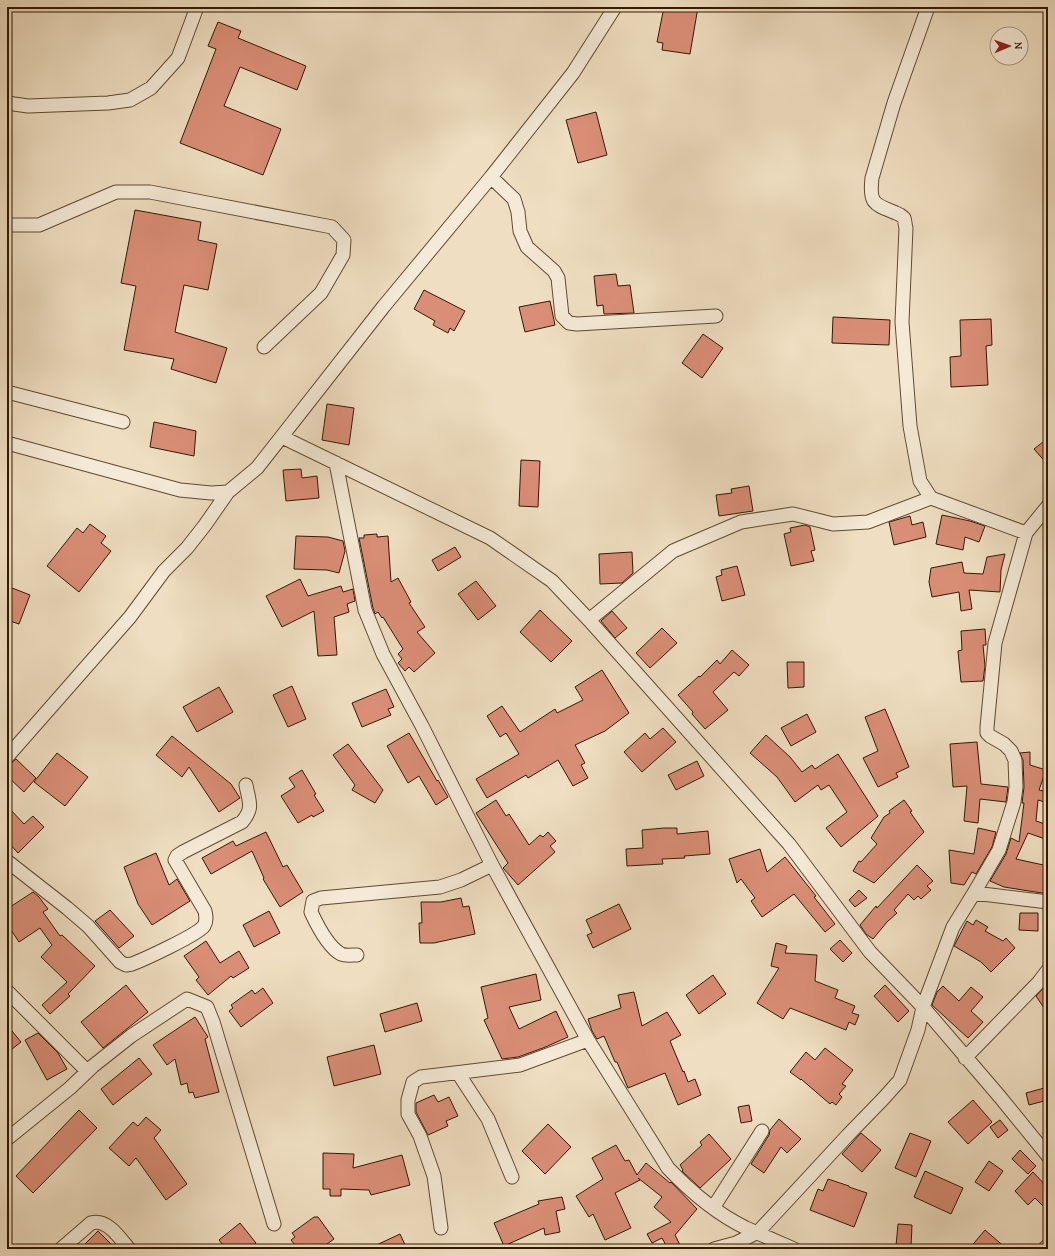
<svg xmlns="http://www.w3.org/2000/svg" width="1055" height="1256" viewBox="0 0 1055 1256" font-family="'Gentium Book Plus',serif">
<rect width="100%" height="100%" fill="#efdec1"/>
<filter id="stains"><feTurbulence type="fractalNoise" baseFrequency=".005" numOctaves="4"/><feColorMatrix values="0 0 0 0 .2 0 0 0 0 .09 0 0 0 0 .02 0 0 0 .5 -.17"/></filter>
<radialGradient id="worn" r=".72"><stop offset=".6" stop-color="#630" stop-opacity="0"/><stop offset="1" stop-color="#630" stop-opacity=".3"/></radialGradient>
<path fill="#da8e77" stroke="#321901" d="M664,7H698L690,54L662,50L663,43L657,42Z
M218,22L241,31L238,38L306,66L297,90L240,67L224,106L281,129L263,175L180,143L216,49L208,46Z
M596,112L607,155L578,163L566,120Z
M135,210L201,222L198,240L217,244L208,290L184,285L175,332L227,348L216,383L171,369L174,359L124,350L136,286L121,283Z
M616,274L618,286L630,285L634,313L604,314L603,305L597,306L594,276Z
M424,290L465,311L454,331L450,328L448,333L433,325L435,321L414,309Z
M550,301L555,325L525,332L519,307Z
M833,317L890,320L889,345L832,343Z
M991,319L992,345L986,346L988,385L951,387L950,357L961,356L960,320Z
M703,334L723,348L702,378L682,363Z
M327,404L354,408L349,445L322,440Z
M154,422L196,431L194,456L150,447Z
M1048,438V465L1034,449Z
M521,460L540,461L538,507L519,506Z
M301,469L302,478L317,476L319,498L286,501L283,470Z
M749,486L753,511L719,516L716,495L732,493L731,489Z
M942,515L970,521L985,526L979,542L965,537L963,550L936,544Z
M910,516L912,525L923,522L926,537L894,545L889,522Z
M90,524L106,536L101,543L111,551L79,592L47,566L77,528L83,533Z
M805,525L810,527L815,550L811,551L814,561L791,566L784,534L791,532L790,528Z
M377,534V537L388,536L391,582L398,578L411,602L409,603L425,627L417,632L435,653L414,672L409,667L405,671L398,663L402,659L398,654L403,649L383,617L382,618L378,612L375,614L373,608L359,538H364V535Z
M296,536L328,537L343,541L345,551L339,573L327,570L294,569Z
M455,547L461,557L438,571L432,560Z
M632,552L633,573L622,583L600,584L599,554Z
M1005,554L1001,570L1000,592L969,590L972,609L961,611L959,592L932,597L929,582L931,568L962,562L964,573L983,574L987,557Z
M737,566L745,595L722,601L716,577L722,575L721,570Z
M300,579L308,596L341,586L343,592L353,589L355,601L347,604L349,612L334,617L337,655L318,656L314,611L282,627L266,596Z
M476,581L496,606L478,620L458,594Z
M7,586L30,595L19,624L7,620Z
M540,610L572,641L551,662L520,632Z
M612,611L627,628L615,638L601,621Z
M662,628L677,643L650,668L636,653Z
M985,629L986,645H983L985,666L983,681L961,682L958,651L962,650L961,631Z
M732,650L749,665L739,676L734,672L713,692L728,710L705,729L692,714L693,712L678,695L699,676L700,677L717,660L720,664Z
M787,662H804V687L788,688Z
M602,670L629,713L605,731L575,745L585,763L581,765L588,778L573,786L558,760L528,778L526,775L487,798L476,779L519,754L506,733L500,737L487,716L502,706L520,732L555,709L557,713L583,700L575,687Z
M292,686L306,719L288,727L273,695Z
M219,687L233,712L197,732L183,707Z
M386,689L394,707L388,709L391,715L362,727L352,703Z
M885,709L909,767L896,773L898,777L878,787L863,758L878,751L865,717Z
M807,714L816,732L791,746L781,728Z
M663,728L676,742L642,772L624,752L645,733L650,739Z
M409,733L437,781L438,780L448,797L436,805L419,776L408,783L387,746Z
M766,735L790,757L802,772L812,765L815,769L838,754L878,816L841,847L826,828L847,812L829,785L821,790L818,785L795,802L777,777L750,753Z
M172,736L231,784L240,798L219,812L189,767L182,777L156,755Z
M977,742L981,784L1008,787L1006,802L980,799L978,823L964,821L967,786L953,787L950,744Z
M348,744L383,790L375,803L352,790L355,785L333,755Z
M1030,752V765L1046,770L1039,790L1048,792V803L1038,800L1036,821L1048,825V840L1028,833L1016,859L1048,866V894L1004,887L990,881L1006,854L1011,838L1019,842L1024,803H1022L1024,787L1023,760L1020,753Z
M57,753L88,777L65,806L34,782Z
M16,759L36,778L24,792L7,776V767Z
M697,761L704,776L676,790L668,775Z
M302,770L316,794L314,795L324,811L313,817L312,815L298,823L281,796L295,787L289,778Z
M496,800L506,816L509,814L529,845L540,835L543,837L548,832L556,841L550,846L555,852L518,885L503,868L508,863L476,813Z
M904,800L912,811L910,812L924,832L874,883L853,871L859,861L861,862L877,844L871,838L884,817L890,813L889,811Z
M7,806L24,824L33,816L44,827L18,853L7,841Z
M664,828H677V834L708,831L710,854L684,856L685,858L662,859L663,864L627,866L626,849L643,848L642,830Z
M978,828L996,832L992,847L976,874L972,872L964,885L951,883L949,850L974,854Z
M266,832L283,867L287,865L303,892L280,907L263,879L264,878L252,851L211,874L202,858L233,841L236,846Z
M760,849L767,872L785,857L816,896L814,897L835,924L825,932L794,894L762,917L751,901L755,898L741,879L737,883L729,859Z
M156,853L169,885L177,879L190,901L152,925L138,904L124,867Z
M917,865L933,881L927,886L931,890L921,899L918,896L914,900L908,894L894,910L897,913L887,922L873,939L866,934L860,925L876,906L877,908Z
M859,890L867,898L855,907L849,900Z
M33,892L39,897L48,909L43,912L60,936L62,935L95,966L68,994L70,996L50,1014L42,1005L67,982L41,957L52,945L40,928L19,942L7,924V909Z
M461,898L463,907L469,906L475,934L434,943H420L419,923H422L421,902H441Z
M619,904L631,929L593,948L587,935L592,933L586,920Z
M110,910L134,936L119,948L95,921Z
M269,911L280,933L254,947L243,925Z
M1020,913H1038V931L1019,930Z
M976,920L988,927L985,931L1003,941L1006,938L1015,948L991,972L981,962L954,946L967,921L973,925Z
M840,940L852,953L843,962L830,949Z
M206,941L220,963L239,951L249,968L233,978L231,976L208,995L196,980L199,977L184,956Z
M776,943L787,946L785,953L817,955L815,981L838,990L835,998L855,1006L852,1013L859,1015L855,1025L849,1022L846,1030L790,1008L783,1019L757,1003L779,968L771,966Z
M536,974L541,1000L509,1007L519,1029L556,1011L568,1037L543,1048L518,1057L502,1059L484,1020L488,1018L481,987Z
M713,975L726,994L699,1014L686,995Z
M1048,983V1014L1036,996Z
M126,985L148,1012L103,1048L81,1022Z
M885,985L909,1011L898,1022L874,996Z
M943,986L959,1001L971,987L983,997L971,1011L983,1022L968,1038L932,1005L937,992Z
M263,988L273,1003L241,1027L229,1011L233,1008L231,1005L252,990L255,994Z
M634,992L642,1026L667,1012L681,1035L670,1041L683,1072L684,1071L688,1082L695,1079L701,1095L678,1105L665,1073L628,1088L617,1062H615L604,1036L597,1039L592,1031L588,1019L621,1008L618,995Z
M417,1003L422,1021L385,1032L380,1014Z
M195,1017L208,1037L205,1039L219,1092L195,1098L193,1092L189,1093L187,1083L181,1085L175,1059L167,1065L153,1045Z
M7,1025L21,1042L7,1053Z
M38,1033L58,1053L67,1069L47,1080L25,1040Z
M374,1045L381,1074L334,1086L327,1057Z
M825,1048L853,1070L842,1084L846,1086L839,1094L842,1097L836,1105L832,1102L830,1104L801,1079V1080L790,1072L806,1052L815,1060Z
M139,1058L152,1074L113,1105L101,1089Z
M1048,1087V1100L1029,1105L1026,1093Z
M434,1095L438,1102L449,1097L458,1116L446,1121L448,1126L428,1135L416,1112V1103Z
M973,1100L992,1122L968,1144L948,1122Z
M749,1105L752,1121L741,1123L738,1107Z
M79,1110L97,1128L33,1193L16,1176Z
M146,1117L161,1130L154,1138L187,1184L166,1200L136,1158L129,1166L109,1148L133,1122L138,1126Z
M779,1119L801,1139L787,1153L781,1147L764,1173L751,1164L769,1135L770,1130Z
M1000,1120L1008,1130L998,1138L990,1127Z
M548,1124L571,1147L545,1174L522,1151Z
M861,1133L881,1150L862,1172L842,1154Z
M910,1133L931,1141L916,1177L895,1168Z
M709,1134L731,1159L700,1188L682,1171L683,1170L680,1165L702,1145L700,1142Z
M616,1145L625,1161L629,1160L637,1175L646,1163L670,1183L671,1182L697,1209L675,1235L682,1249H668L662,1238L652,1243L647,1234L671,1222L654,1207L662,1197L638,1178L640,1180L615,1193L631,1228L605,1240L593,1214L589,1217L576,1196L603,1179L592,1158Z
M1020,1150L1036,1166L1028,1174L1012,1159Z
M323,1153L354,1154L353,1168L402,1155L410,1185L371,1195L369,1190L341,1189V1196H330V1189H323Z
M989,1161L1003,1171L989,1191L975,1182Z
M925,1171L963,1188L951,1214L914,1197Z
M1033,1172L1048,1188V1211L1035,1198L1028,1205L1015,1191Z
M828,1179L849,1186V1187L867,1193L854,1227L810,1210L818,1189L823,1191Z
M562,1197L565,1209L556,1211L560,1232L545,1235L544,1228L504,1246L494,1223L539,1204L538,1201Z
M314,1217H318L334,1239L320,1249H298L291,1240L295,1237L292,1233Z
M240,1223L256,1243L249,1249H226L219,1240Z
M898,1224L912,1225L911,1247L896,1246Z
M985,1230L1007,1249H969Z
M98,1231L116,1249H80Z
M400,1234L407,1249H368Z"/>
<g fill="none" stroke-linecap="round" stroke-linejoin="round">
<defs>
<path id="minor" d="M928,7L894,103L872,178C869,204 874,204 896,213C899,214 902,216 904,218C905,221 905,225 906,228L902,322L910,426L920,481L931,498L1026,533L995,643L987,727V733L990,736L1004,744L1011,751L1015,760L1016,787L1014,802L999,850L974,893
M7,103L28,106L108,103L130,100L151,88L178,58L197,7
M491,177L514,199L518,212L520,231L527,247L554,271L558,278L562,316L569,323L577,324L716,316
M7,225H39L116,192H150L332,227L344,240L343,255L321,293L264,347
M7,392L123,422
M282,437L490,538L552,581L589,620L789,844L870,952L923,1007L1000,1097L1048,1156
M7,443L180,490L211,493L228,492L257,468L384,306L491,177L573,73L615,7
M336,463L365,610L383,654L422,726L492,865L588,1040L668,1168C690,1191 717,1214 746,1228C762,1235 778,1242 794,1249
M1026,533L1048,506
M589,620L673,551L741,522L793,514L833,524L868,522L931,498
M7,757L130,617L164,571L187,548L205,525L228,492
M7,861L67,908L88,926L120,962L126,965L132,964C145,959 197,935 204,926C207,921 206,916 205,911L175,860L177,856L183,852L242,822C254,808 249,802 246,785
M357,955C353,955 345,956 341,954C328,947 317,925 311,912L313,901L321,898L440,887L461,880L492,865
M7,991L87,1071
M965,1058L1039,982L1048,970
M458,1073L488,1119L512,1177
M7,1139L70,1088L93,1066L131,1036L187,999L207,1007L213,1022L274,1224
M713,1208L762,1131
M441,1228L434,1176L420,1136L408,1114V1100L413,1082L421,1077L520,1065L588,1040
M61,1249L91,1223C107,1218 120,1238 129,1249
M714,1249L736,1243L758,1232L848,1135L883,1099L900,1080L918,1030L923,1007L953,927L974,893L1048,902"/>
<path id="tertiary" d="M1047,1249L1048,1248"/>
</defs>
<use href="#minor" stroke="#614a31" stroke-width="15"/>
<use href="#tertiary" stroke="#614a31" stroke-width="19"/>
<use href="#minor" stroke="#f5ead7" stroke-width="13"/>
<use href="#tertiary" stroke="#f5ead7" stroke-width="17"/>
</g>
<rect width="1055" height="1256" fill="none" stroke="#efdec1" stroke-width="24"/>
<rect x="8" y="8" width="1039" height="1240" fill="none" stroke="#321901" stroke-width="2"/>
<rect x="12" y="12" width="1031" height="1232" fill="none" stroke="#321901"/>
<g transform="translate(1009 46) rotate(88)"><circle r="19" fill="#f5ead7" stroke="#a79681"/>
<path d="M0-3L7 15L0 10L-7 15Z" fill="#8f2418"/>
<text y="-6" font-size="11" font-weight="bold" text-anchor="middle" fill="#321901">N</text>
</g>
<rect width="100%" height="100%" filter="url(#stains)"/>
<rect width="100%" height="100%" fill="url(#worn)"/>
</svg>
